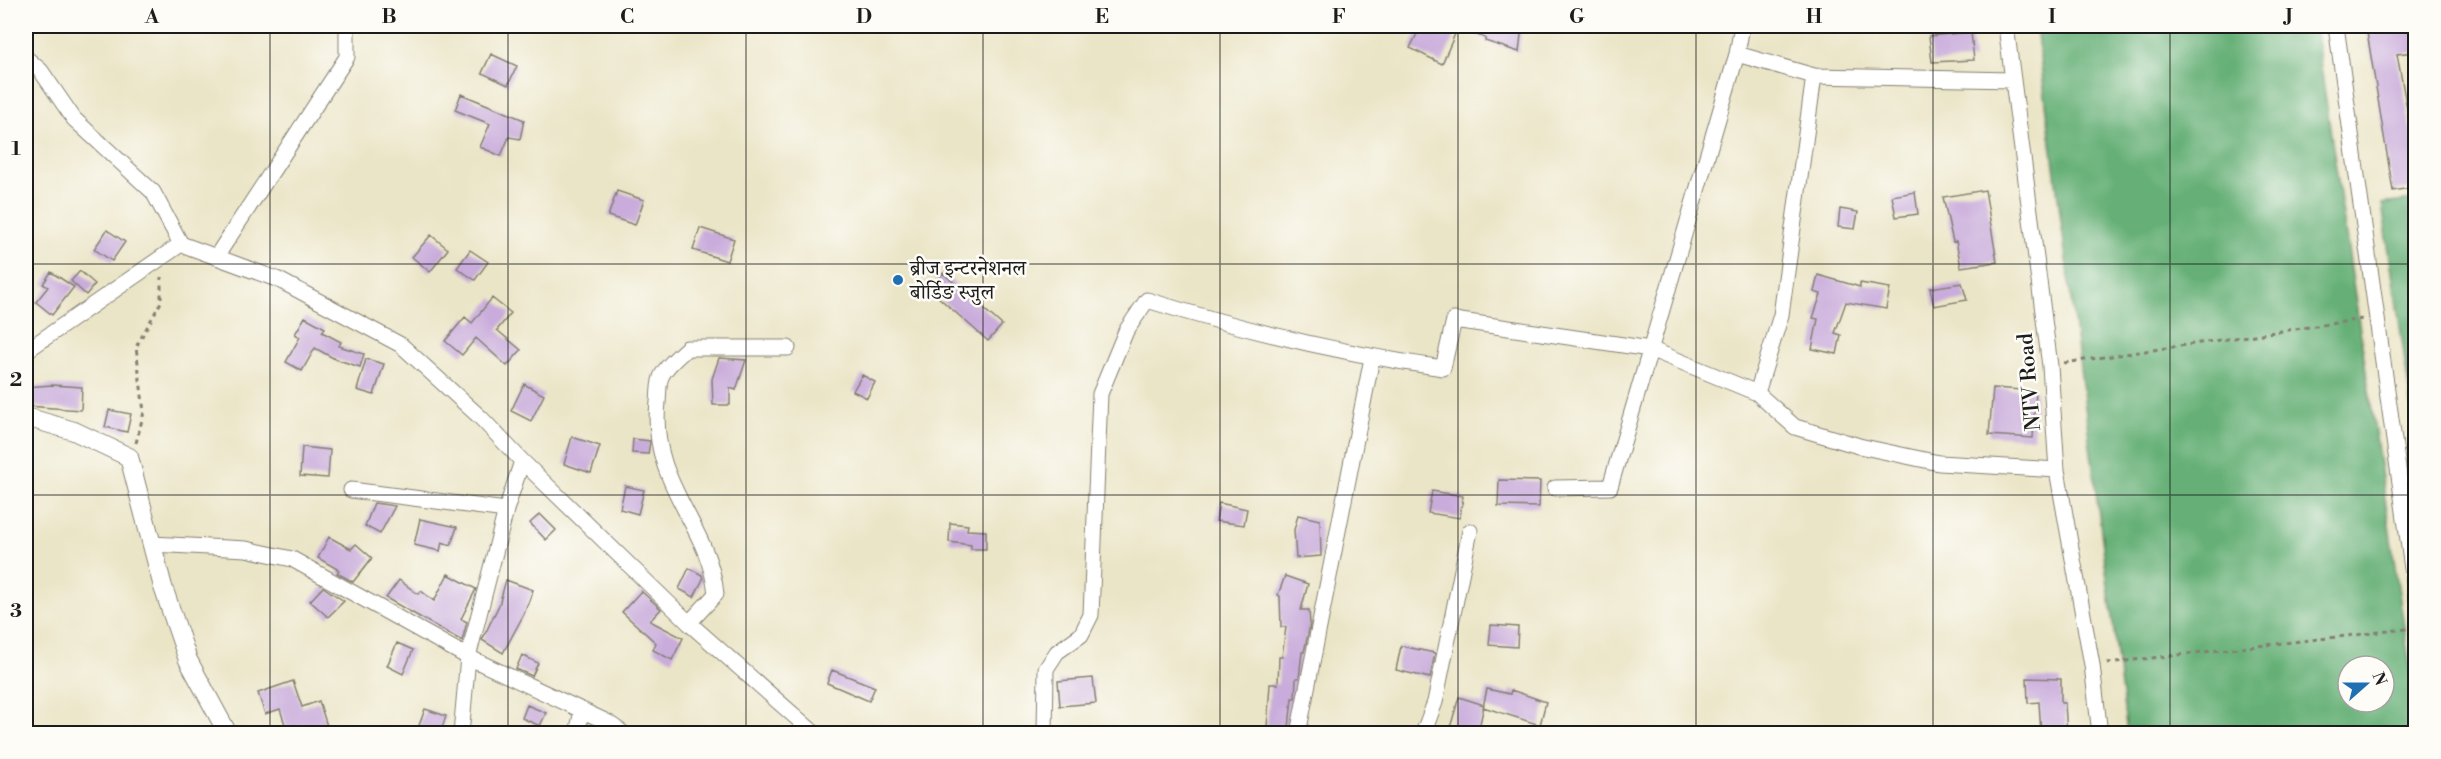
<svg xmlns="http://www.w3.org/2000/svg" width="2441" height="759" viewBox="0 0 2441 759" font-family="'Libre Bodoni','Noto Serif Devanagari',serif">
<rect width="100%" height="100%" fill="#fdfcf7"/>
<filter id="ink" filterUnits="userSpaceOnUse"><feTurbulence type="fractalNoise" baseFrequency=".0167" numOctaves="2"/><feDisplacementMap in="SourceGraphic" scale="12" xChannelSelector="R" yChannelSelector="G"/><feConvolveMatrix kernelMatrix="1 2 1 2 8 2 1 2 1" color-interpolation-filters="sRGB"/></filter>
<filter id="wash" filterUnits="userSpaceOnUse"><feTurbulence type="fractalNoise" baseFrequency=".008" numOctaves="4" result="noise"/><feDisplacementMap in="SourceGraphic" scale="24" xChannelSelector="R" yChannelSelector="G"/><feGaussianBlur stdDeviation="1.35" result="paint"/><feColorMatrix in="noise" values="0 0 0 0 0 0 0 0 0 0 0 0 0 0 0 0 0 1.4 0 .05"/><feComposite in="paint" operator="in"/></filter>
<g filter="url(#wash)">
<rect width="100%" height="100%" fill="#ebe5c7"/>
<path fill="#66b077" stroke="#41664a" stroke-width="1.5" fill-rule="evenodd" d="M2036,26H2315L2415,701V733H2127ZM2348,666H2384V702H2348Z
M2415,200H2416L2415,429L2382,204Z"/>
<g id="blocks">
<path fill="#c9acdb" d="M1421,26H1522L1519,52L1485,41V38L1458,27L1442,64L1410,48Z
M2415,26V52L2397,54L2415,153V187L2393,191L2367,32Z
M1971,32L1974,60L1932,62L1929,36Z
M491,54L517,66L508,85L482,73Z
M461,94L524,120L520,139L509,137L501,156L480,147L490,124L455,110Z
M1985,190L1997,262L1961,267L1956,241L1953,242L1943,197Z
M617,191L644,200L635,225L608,216Z
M1915,192L1918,214L1896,217L1892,196Z
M1840,209L1858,212L1855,229L1838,227Z
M700,228L734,239L727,261L693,250Z
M107,230L125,242L112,261L94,249Z
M431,235L448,249L430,272L412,257Z
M470,250L488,262L475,280L457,268Z
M80,271L95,284L86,295L71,281Z
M51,272L74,287L52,315L36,302L48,287L43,284Z
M943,273L1002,325L988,341L929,289Z
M1818,275L1860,287V283L1890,288L1886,309L1846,302L1835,333L1841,335L1837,354L1812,349L1818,319L1813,318L1821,294L1814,292Z
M1962,283L1967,300L1934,306L1930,288Z
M492,298L511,313L497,330L521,350L507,366L476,338L462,355L445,341L465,317L472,323Z
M305,317L325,328L322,332L341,342L339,346L364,354L360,367L335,359L315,348L302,371L286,362L300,337L295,334Z
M719,358L746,360L736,390L730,388V405H713L712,379Z
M366,359L384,364L374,395L357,390Z
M862,375L875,382L867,398L853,391Z
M524,384L544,395L531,421L511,411Z
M52,385L82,387L81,410L26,406V387Z
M1993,388L2036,391L2033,438L1989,435Z
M109,410L131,414L127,432L105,427Z
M572,437L600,446L591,473L564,464Z
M633,439L650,441L648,454L632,453Z
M302,447L330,450L328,478L300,476Z
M1499,480L1540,481L1539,507L1498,506Z
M625,486L644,490L638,514L620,509Z
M1432,491L1463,496L1460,518L1428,513Z
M374,503L395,506L380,534L365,526Z
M1219,503L1247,509L1244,525L1216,521Z
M540,514L556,530L546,540L530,523Z
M1298,515L1320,520L1321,556L1296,558L1294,530Z
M420,519L457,527L451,545L442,542L440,551L414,545Z
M950,523L968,525L967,530L986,531V549H971V545L949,542Z
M329,537L351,549L356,544L372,558L353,582L337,573L339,570L318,558Z
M689,568L702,575L703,579L694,597L679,589Z
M448,574L476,589L461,619L467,622L462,641L386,598L399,580L418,594L421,591L434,601Z
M1285,576L1308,584L1301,610H1309L1310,625L1304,652H1302L1299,678H1296L1295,698H1292L1289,728H1267L1270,684H1278L1279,657H1282L1286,627H1281L1280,596L1278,595Z
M506,580L533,590L524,614L503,653L482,640L499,605Z
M323,587L344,601L328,617L310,601Z
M641,591L661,609L650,621L683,638L672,660L653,650L656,643L622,612Z
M1491,625L1518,627L1517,647L1489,645Z
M397,643L413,650L403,674L387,666Z
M1401,646L1435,653L1430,678L1396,670Z
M522,655L538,663L532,676L516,669Z
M832,670L875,687L869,701L827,683Z
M1093,678L1096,703L1060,706L1058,681Z
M2027,678L2061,679V703H2065L2067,734H2041L2039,702L2028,703Z
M293,681L302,707L319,701L327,726L305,734H288L280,709L265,714L258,693Z
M1487,689L1510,694L1511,690L1546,702L1540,725L1483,707Z
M1459,697L1484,705L1478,734L1450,728Z
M527,705L546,713L540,726L522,718Z
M425,709L446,716L440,734H416Z"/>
</g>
</g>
<g filter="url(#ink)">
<use href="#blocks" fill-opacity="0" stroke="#848072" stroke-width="1.5"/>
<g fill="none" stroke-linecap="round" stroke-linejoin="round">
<defs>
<path id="minor" d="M2006,26L2050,366L2057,470L2092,665L2100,734
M2336,26L2416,597
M1737,54L1814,76L2013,80
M26,58L41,71L74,119L153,192L181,244
M216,257L347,57V26
M26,351L181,244L279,280L401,345L481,418L522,461L689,623L815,734
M1757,393L1781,315L1814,76
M522,461L506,510L468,657L607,722L624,734
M1555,488L1610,487L1737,54L1742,26
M351,490L506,510
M152,544L246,549L292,559L468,657L461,734
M689,623L716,594C709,523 649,484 658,402C659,394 658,381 662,375C667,365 679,356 687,348H788
M577,734L582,710
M1045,734L1046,669L1057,652L1081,635L1091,615L1100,394L1126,331L1147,300C1244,330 1342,354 1443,368L1454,320L1650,349L1757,393L1795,427L1859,446L1939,463L2057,470
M1298,734L1372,358
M1423,734L1435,702L1470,531"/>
<path id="tertiary" d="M26,417L74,431L129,457L163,587L188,660L228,734"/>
</defs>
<use href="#minor" stroke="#848072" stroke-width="17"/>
<use href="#tertiary" stroke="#848072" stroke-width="20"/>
<path stroke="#848072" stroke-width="3" stroke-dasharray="4.5 4.5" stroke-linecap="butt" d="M2064,363L2363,319
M136,443L144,412L136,347L161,302V277
M2107,663L2416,628"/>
<use href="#minor" stroke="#fff" stroke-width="15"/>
<use href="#tertiary" stroke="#fff" stroke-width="18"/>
</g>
</g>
<path fill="none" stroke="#1c1c1c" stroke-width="1.5" stroke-opacity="0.55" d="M270,26V734M508,26V734M746,26V734M983,26V734M1220,26V734M1458,26V734M1696,26V734M1933,26V734M2170,26V734M26,264H2416M26,495H2416"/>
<circle fill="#1f6fb2" stroke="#fdfcf7" stroke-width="2" cx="898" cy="280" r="6"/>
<g text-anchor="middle" stroke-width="5" stroke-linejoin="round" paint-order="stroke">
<g font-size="21" fill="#1c1c1c" stroke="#fdfcf7" text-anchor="start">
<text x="910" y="275">ब्रीज इन्टरनेशनल<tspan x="910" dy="24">बोर्डिङ स्जुल</tspan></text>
</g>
<g font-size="21" fill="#1c1c1c" stroke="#fdfcf7">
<text transform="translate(2029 382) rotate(-95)" y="7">NTV Road</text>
</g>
</g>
<rect width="2441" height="759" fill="none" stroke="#fdfcf7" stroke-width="66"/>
<g transform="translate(2366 684) rotate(69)"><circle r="28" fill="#fdfcf7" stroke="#a3a29f" stroke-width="1.5"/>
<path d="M0-4.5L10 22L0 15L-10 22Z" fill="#1f6fb2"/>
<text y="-9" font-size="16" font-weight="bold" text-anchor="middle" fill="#1c1c1c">N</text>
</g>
<rect x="33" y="33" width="2375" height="693" fill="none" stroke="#1c1c1c" stroke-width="2"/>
<g font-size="20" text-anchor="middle" font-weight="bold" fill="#1c1c1c">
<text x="152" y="23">A</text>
<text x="389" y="23">B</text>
<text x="627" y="23">C</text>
<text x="864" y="23">D</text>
<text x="1102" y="23">E</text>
<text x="1339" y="23">F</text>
<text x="1577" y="23">G</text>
<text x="1814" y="23">H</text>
<text x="2052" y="23">I</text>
<text x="2289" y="23">J</text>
<text x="16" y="155">1</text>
<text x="16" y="386">2</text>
<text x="16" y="617">3</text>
</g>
</svg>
